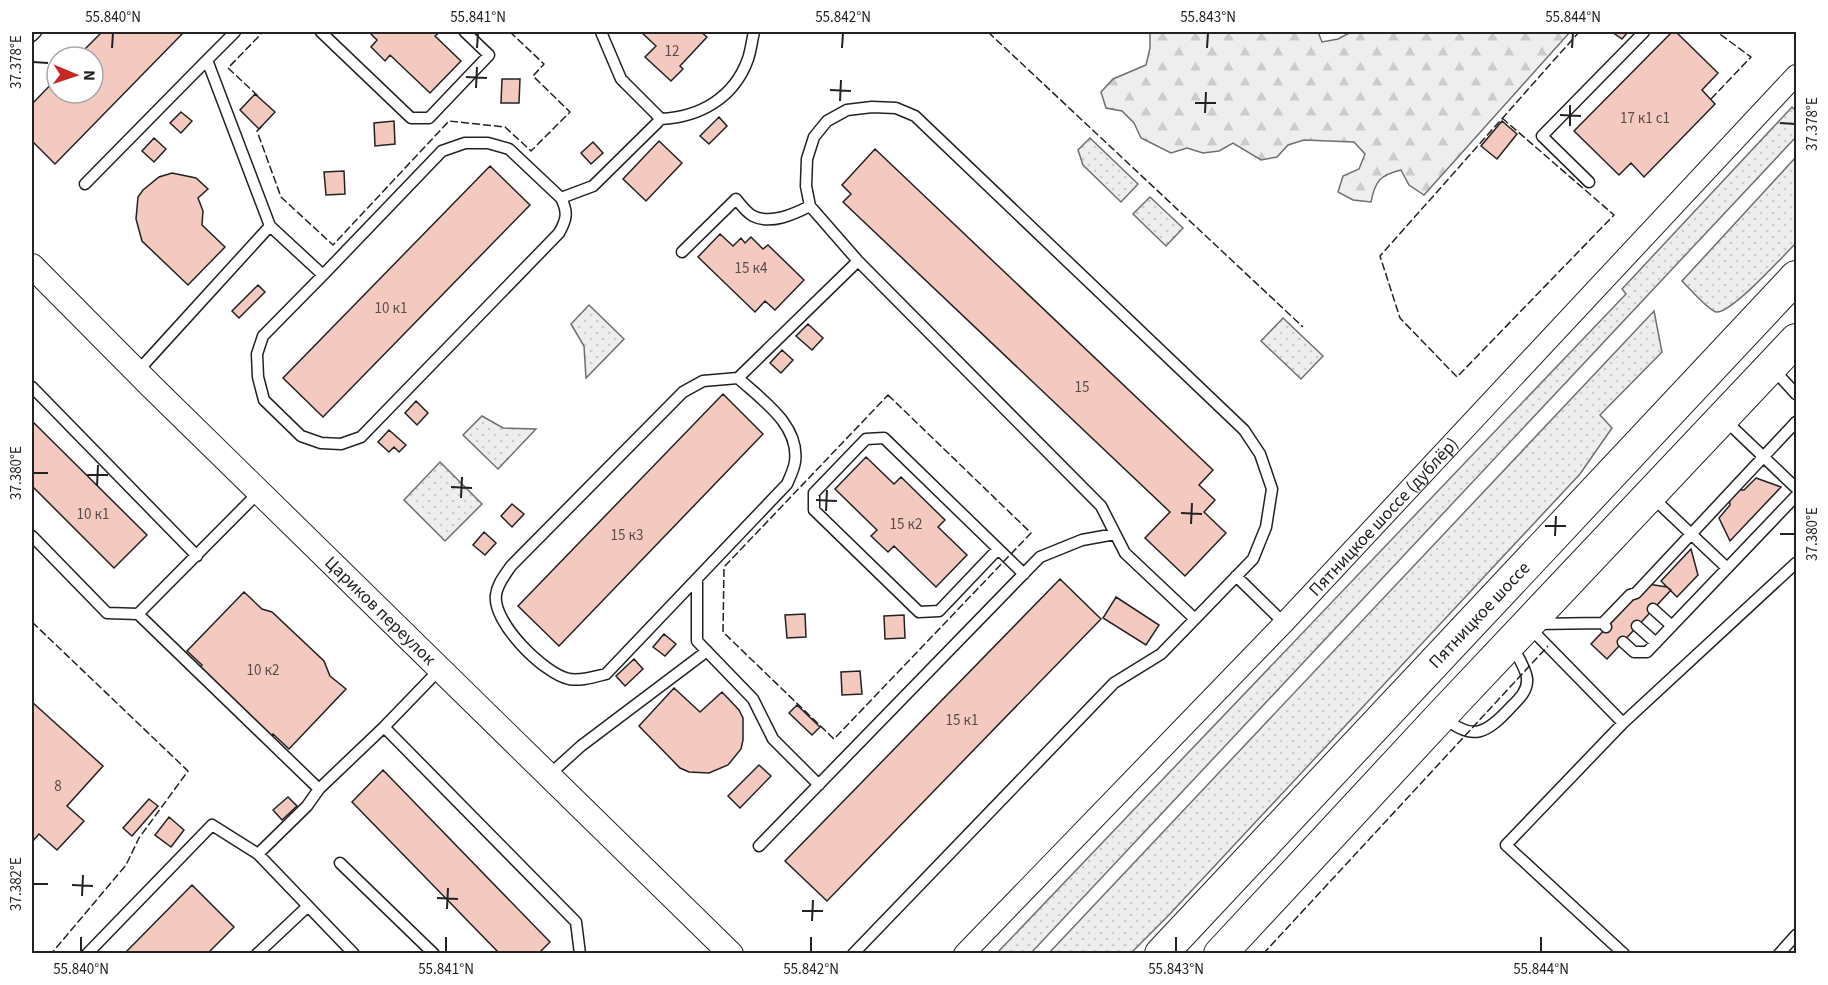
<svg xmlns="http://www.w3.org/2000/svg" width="1828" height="985" viewBox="0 0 1828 985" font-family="'Source Sans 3',sans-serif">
<defs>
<pattern id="grass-dots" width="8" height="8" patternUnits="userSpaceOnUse" patternTransform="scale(1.5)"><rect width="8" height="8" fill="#eee"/><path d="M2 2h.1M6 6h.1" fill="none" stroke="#ccc" stroke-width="1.8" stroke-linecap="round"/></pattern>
<pattern id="forest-firs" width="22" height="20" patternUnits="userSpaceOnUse" patternTransform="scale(1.5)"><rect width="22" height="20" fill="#eee"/><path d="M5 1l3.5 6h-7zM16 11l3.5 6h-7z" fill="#ccc"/></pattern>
</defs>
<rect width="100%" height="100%" fill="#fff"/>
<path fill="url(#grass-dots)" stroke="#6f6f6f" stroke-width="1.5" d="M1792,107L1796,111V137L1031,953H997L1626,294L1622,289Z
M1090,138L1138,184L1121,202L1083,165L1078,150Z
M1796,157V243C1784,255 1731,314 1716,312C1708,310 1689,288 1682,281Z
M1150,197L1183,228L1166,246L1133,214Z
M589,305L624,339L586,378L584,346L571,324Z
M1654,311L1662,352L1600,415L1612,428L1580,474L1168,916L1131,953H1049Z
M1283,318L1323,356L1301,379L1261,341Z
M482,416L503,428L536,429L498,469L463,435Z
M440,462L482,504L445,541L404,500Z"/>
<path fill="url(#forest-firs)" stroke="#6f6f6f" stroke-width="1.5" d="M1150,32H1318L1322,42L1338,39L1351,32H1570L1424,195L1409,185L1401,170C1380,175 1375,181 1371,202L1353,200L1338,192L1343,176L1359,169L1365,154L1354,142L1304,140L1288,145L1277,157L1261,160L1233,143L1219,151L1203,153L1187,148L1171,153L1141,138L1134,123L1122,111L1106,108L1101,92L1113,79L1146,65L1150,48Z"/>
<path fill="#f3c9c0" stroke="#222" stroke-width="1.5" d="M102,32H184L55,164L32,141V104L57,78V93H93V57H77Z
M369,32H440L435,36L461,61L430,93L390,55L385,61L371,47L377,40Z
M641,32H701L707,37L680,66L683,69L671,81L645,57L656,46Z
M1612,32H1628L1622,39Z
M1672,32H1676L1718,73L1702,90L1715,104L1644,177L1631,163L1619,175L1574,131Z
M502,79H520L519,103H501Z
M255,94L275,112L259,129L240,110Z
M181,112L192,121L181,133L170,123Z
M719,117L727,126L709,144L700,136Z
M394,121L395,144L375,146L374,123Z
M1502,121L1517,134L1497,159L1481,146Z
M154,138L166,149L154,162L142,151Z
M659,141L682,163L646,201L623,179Z
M593,142L603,153L591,164L581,153Z
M875,149L1213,470L1199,485L1215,500L1204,512L1226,533L1185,576L1145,538L1170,512L843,202L851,194L842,185Z
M490,166L530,205L323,417L283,378Z
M344,171L345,194L326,195L324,172Z
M172,173L196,178L208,189L198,198L203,211L202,225L225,247L188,285L142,241L136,219L138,197L143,190L159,177Z
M720,234L733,246L741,238L745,243L751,237L763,249L768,245L804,280L775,310L765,301L755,312L698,257Z
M258,285L265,292L239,318L232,311Z
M808,324L823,338L812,350L796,336Z
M782,350L793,360L781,373L770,363Z
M723,394L763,434L559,646L518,606Z
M416,401L428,413L417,425L405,413Z
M32,421L147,535L114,568L32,486Z
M389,430L406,445L399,452L394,447L389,452L378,442Z
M866,457L894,484L901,477L945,520L938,527L967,555L936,587L894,546L888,552L871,536L877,530L835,489Z
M1756,478L1781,487L1730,541L1719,518L1730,505L1729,498L1737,490H1744Z
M512,504L524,514L512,527L501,516Z
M484,532L496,543L485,555L473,545Z
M1691,549L1698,575L1677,597L1661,581Z
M1060,579L1101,619L827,901L785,861Z
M1648,584L1667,587L1671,590L1607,659L1591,644Z
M244,592L262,609L272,612L324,661L330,676L346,689L289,749L273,734L270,737L198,669L202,665L187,651Z
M1116,597L1159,625L1146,645L1103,618Z
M805,614L806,637L787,638L785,615Z
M904,615L905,638L885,639L884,616Z
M664,634L676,644L665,656L653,647Z
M634,659L643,669L625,686L616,676Z
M860,671L862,694L842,695L841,672Z
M674,688L700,712L722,692L739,710L743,718V740L741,749L728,765L709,773L689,772L680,768L639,726Z
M32,702L103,766L67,806L84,821L57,850L39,834L32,842Z
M797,705L820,727L812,735L789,713Z
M759,765L771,776L740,808L728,796Z
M383,770L550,942L538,954H500L352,802Z
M288,797L297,806L282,820L273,810Z
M149,799L158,806L132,836L123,828Z
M169,817L184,830L171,847L155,835Z
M192,885L234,927L207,954H124Z"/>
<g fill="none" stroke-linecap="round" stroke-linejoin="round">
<defs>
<path id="service" d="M321,32L411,118H429L489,55L465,32
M601,32L621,79L661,119
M32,36L36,32
M207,60L235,32
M872,107L896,108L915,116L1244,430L1260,454L1272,489L1266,527L1253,559L1195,619L1125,553L1101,506L858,261L810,206L806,186L807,159L814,137L827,121L847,110Z
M1589,182L1542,136L1644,32
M85,184L207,60L270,226
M682,252L736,199C740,204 747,213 753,216C771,225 794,214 810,206
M323,275L263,336L257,354L258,377L264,400L301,436L321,443L341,444L361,437L559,233C567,219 568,212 561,198
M1773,369L1796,394
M137,372L270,226L323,275L442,151L465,143H488L509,149L561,198L593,186L661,119C700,117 734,98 748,59C751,50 752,40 754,32
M738,378C762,400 800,425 795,462C794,469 790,477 787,484L606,674C594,677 581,681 569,679C544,674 492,622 496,595C497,584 505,575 511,566L683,392L703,381L738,378L858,261
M32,387L197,556
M1725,420L1796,488
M1651,496L1727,568
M32,536L107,613L138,614L319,789
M998,549L939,611L919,612L814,510V493L866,439L884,438L1024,574
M1236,576L1284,623
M697,580V641L753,699L773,739L819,785
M1653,609L1672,626
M138,614L259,492
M1603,623L1630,595L1636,593L1796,422
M1536,624L1603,623L1606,627
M1637,626L1656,643
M1529,627L1623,723
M1623,642L1634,652H1647L1796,496
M1444,717C1473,743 1488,732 1511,707C1518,700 1528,691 1527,679C1527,671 1516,653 1512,645
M384,727L576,922L580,954
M549,775L581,746L707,651
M759,846L1040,557L1082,540L1115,534
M340,863L434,954
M87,954L212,825L258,854
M257,954L308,906
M354,954L258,854L307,806L319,789L384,727L440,669
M853,954L1114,683L1161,654L1195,619
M1624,954L1506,845L1623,723L1796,563
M1779,954L1796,935"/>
<g id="minor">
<path id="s1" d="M964,954L1284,623L1796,75"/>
</g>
<g id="tertiary">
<path id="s2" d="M32,266L151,386L731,954"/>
</g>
<g id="primary">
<path id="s3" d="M1161,954L1796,277"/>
<path d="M1220,954L1442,715L1796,340"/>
</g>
</defs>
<use href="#service" stroke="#222" stroke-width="13"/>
<use href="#minor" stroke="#222" stroke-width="22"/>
<use href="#tertiary" stroke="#222" stroke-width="26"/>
<use href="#primary" stroke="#222" stroke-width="34"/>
<use href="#service" stroke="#fff" stroke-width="10"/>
<use href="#minor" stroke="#fff" stroke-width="20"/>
<use href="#tertiary" stroke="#fff" stroke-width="24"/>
<use href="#primary" stroke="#fff" stroke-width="32"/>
<path stroke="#222" stroke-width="1.5" stroke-dasharray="8 3" stroke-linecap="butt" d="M988,32L1303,327
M258,96L228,68L263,32
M1711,99L1751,57L1717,32
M1502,118L1614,215L1457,377L1400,318L1380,256L1579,32
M262,126L257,131L281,197L333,245L449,121L505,127L531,151L570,112L533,76L544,64L510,32
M888,395L1031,533L834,739L723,632L724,567Z
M32,622L188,771L139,838L126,865L51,954
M1263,954L1548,646"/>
</g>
<path fill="none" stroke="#222" stroke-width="2" d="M112,48L113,33M477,48L478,33M842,48L843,33M1207,48L1208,33M1572,48L1573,33M33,62L48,63M466,77L487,78M476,88L477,67M830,90L851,91M840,101L841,80M1195,103H1216M1205,113L1206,92M1560,115L1581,116M1780,123L1795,124M1570,126V105M33,473H48M87,475H108M97,486L98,465M451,487L472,488M461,498L462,477M816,500L837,501M826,511L827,490M1181,513L1202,514M1191,524L1192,503M1545,526H1566M1780,534H1795M1555,536L1556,516M33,884H48M72,885L93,886M82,896L83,875M437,898L458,899M447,909L448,888M802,911H823M812,921L813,900M81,952V937M446,952V937M811,952V937M1176,952V937M1541,952V937"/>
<g text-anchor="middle" stroke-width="4.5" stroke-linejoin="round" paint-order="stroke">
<g font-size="15" fill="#564c4a">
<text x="672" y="56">12</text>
<text x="1645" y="123">17 к1 с1</text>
<text x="751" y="273">15 к4</text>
<text x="391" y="313">10 к1</text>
<text x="1082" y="392">15</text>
<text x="93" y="519">10 к1</text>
<text x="906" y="529">15 к2</text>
<text x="627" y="540">15 к3</text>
<text x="263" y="675">10 к2</text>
<text x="962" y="725">15 к1</text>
<text x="58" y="791">8</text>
</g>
<g font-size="18" fill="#222" stroke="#fff">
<text dy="6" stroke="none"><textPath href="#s1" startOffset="606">Пятницкое шоссе (дублёр)</textPath></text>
<text dy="6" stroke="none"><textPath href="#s2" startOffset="490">Цариков переулок</textPath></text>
<text dy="6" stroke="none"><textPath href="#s3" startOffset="465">Пятницкое шоссе</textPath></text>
</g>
</g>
<rect width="1828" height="985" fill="none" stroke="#ffffff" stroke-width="66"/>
<g transform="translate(75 75) rotate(92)"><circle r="28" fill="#ffffff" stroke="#a7a7a7" stroke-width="1.5"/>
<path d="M0-4.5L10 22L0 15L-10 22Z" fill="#c62828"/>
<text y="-9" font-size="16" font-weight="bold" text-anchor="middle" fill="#222222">N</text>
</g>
<rect x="33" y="33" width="1762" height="919" fill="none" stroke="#222" stroke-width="2"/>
<g font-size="15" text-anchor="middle" fill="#222">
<text x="113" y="22">55.840°N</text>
<text x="478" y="22">55.841°N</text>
<text x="843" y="22">55.842°N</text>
<text x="1208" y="22">55.843°N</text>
<text x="1573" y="22">55.844°N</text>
<text transform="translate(16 62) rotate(-90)" y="5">37.378°E</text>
<text transform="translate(1812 124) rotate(-90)" y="5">37.378°E</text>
<text transform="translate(16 473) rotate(-90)" y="5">37.380°E</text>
<text transform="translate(1812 534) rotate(-90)" y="5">37.380°E</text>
<text transform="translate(16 884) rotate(-90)" y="5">37.382°E</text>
<text x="81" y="974">55.840°N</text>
<text x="446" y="974">55.841°N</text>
<text x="811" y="974">55.842°N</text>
<text x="1176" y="974">55.843°N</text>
<text x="1541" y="974">55.844°N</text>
</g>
</svg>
